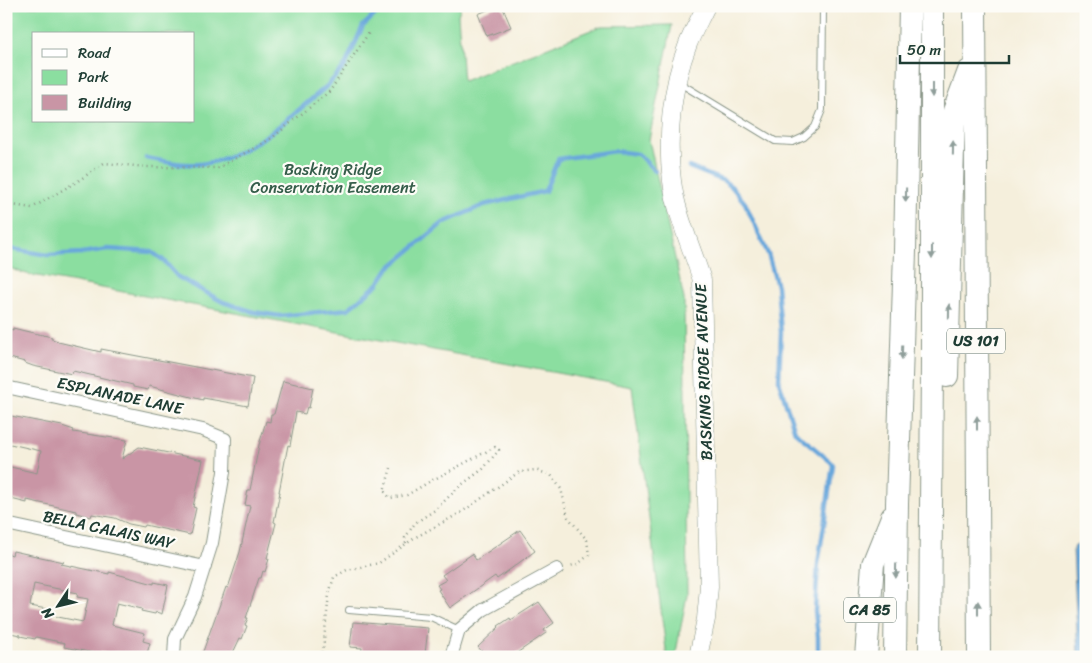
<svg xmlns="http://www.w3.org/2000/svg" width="1092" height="663" viewBox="0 0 1092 663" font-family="Sriracha,sans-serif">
<rect width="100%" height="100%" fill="#fdfcf7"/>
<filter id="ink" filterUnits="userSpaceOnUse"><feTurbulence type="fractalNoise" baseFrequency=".02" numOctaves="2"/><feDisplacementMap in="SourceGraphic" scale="10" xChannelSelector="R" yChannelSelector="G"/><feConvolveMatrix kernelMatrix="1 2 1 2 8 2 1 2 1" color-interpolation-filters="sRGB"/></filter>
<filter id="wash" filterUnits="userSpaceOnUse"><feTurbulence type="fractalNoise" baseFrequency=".0096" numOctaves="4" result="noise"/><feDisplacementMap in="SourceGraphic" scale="20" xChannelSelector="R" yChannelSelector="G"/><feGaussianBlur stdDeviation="1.12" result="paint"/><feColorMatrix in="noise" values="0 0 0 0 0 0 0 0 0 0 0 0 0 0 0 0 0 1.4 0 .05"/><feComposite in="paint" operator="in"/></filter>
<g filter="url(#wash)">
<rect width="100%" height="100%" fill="#f5efdc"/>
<path fill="#8bdea0" stroke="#558e6a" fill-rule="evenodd" d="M6,6H461L458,15L463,81L601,26L672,25L649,140L684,299L687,595L675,657H667L632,387L27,274L6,267ZM34,34H194V121H34Z"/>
<path fill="#69a7db" stroke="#447288" d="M1086,537V657H1078L1073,548Z"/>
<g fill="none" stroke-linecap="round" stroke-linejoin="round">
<path stroke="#69a7db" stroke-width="4.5" d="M146,158C164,161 182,166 200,164C247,160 292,115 327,86L345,66L363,26L384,6
M689,167L724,181L732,187L745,203L768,254L777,286L781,332L779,381L795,432L831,462L833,465L818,564L815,611L818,637V657
M6,248L48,255L82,253L108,249L152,252L163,260L178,277L223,302L254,312L280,316L348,309L378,284L388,269L443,223L484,205L545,191L558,159L615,151L638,154L655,171"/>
</g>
<g id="blocks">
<path fill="#c995a5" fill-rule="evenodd" d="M497,6H502L511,27L487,36L478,14Z
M6,328L13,330V328L25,331L52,337V339L58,341V342L101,352V349L253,378L248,406L203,398V400L149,386L148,390L133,387V385L73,371L72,374L33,366L25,363V362L6,357Z
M283,381L313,388L309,408L307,407L305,414L296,412L290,446L288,445L279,492H280L274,522L276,523L267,558L269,559L265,572L263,571L261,578H259L246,618H248L245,625L247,626L242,639L240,638L231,657H201L226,587L228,588L240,552L250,506L245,505L248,490H250L259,445L266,421L270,422L271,414H274Z
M6,415L62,426L74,430L73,432L127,440L122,459L139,447L203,460L193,507L196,508L190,535L145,525L144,527L129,524L115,518L92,514L91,517L76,513V511L27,500V503L11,499L12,497L6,495V466L37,473L41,451L6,443Z
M520,530L535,551L497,579L495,576L450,608L438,590L440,589L437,585L446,580L442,575L472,554L476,560Z
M13,551L64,562L61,564L109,574V572L154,584V582L168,585L162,614L156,612L155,614L141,611L142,609L117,603L112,625L145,633L143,641L150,643L146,657H119L100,652L99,654L64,647L65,643L36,637L35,639L20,636V635L6,632V553L12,555ZM34,584L78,593L77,597L88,599L83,622L53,616V613L47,612V609L30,606Z
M539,602L554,623L544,630L546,633L511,657H487L478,647L499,627L498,626L510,618L511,620Z
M353,622L428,628L425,654L420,655L419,657H383L361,655L362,648L350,647Z"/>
</g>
</g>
<g filter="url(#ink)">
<use href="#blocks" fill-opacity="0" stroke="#8a9688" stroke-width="1"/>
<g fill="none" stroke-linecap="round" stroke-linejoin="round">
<defs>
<path id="lane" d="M678,82L775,141L793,142L804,137L815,127L822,110L823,6
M349,610L431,617L459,630"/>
<path id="street" d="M6,387L203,430L225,439L224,472L212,543L195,597L175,639L174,657
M6,524L205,567
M451,657L459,630L483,610L557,569"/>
<path id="secondary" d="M698,657L706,619L709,587L702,280C692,248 676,214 672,181C666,137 672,85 688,44C693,31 700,19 706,6"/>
<path id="highway" d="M975,6L979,657
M947,376L954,111L969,71
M866,657L873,564L892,517
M895,657L897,504L905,251L910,6
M930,657L932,363V6"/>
</defs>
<use href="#lane" stroke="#8a9688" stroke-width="8"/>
<use href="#street" stroke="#8a9688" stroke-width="14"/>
<use href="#secondary" stroke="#8a9688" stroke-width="19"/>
<use href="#highway" stroke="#8a9688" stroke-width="24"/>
<path stroke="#8a9688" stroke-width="2.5" stroke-dasharray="1 4" stroke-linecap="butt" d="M6,204L32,208L78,181L104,163L147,167L218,168L272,138L330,91L370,31
M391,468L384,491L390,498L407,495L429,482L495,447L499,450L483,469L460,486L435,510L415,523L405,538L406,544
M320,657L323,649L329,594L334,577L347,570L379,563L416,537L462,512L519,472L535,470L551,475L561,489L568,517L587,540L589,555L578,564L570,566"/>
<use href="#lane" stroke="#fff" stroke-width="6"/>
<use href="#street" stroke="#fff" stroke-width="12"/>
<use href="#secondary" stroke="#fff" stroke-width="18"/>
<use href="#highway" stroke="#fff" stroke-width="22"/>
</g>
<defs><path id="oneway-solid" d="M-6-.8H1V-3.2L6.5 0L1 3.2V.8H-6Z" transform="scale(1.25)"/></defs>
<g fill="#8f9e9a">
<use href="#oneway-solid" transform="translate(932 90) rotate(90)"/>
<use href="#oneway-solid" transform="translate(953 148) rotate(-89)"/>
<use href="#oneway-solid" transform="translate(906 195) rotate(91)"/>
<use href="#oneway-solid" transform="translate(932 252) rotate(90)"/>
<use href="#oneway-solid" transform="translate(949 311) rotate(-89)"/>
<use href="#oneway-solid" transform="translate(902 352) rotate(92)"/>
<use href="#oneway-solid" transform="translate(977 423) rotate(-90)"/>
<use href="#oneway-solid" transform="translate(896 571) rotate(91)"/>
<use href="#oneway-solid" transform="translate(978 608) rotate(-90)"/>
</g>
</g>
<g text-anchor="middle" stroke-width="4.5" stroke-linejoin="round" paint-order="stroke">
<g fill="#fdfcf7" stroke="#62766e" stroke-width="1">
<rect x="947" y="328.5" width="58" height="25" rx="4"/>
<rect x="844" y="597.5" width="52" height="25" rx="4"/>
</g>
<g font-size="15" font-weight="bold" fill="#1f3d34">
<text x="976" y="346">US 101</text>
<text x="870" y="615">CA 85</text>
</g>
<g font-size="16" fill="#355d4a" stroke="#fdfcf7">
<text x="333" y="175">Basking Ridge<tspan x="333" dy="18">Conservation Easement</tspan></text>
</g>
<g font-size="16" fill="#1f3d34" stroke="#fdfcf7">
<text transform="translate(703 372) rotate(-92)" y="6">BASKING RIDGE AVENUE</text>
<text transform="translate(120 395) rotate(12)" y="6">ESPLANADE LANE</text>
<text transform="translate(109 529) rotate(12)" y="6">BELLA CALAIS WAY</text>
</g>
</g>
<rect width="1092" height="663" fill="none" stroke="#fdfcf7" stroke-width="25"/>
<rect x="32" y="32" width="162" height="90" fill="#fdfcf7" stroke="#a4b0a9"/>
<rect x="42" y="49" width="25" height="8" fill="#ffffff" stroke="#a4b0a9"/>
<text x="78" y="58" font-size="15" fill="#1f3d34">Road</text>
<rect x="42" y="70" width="25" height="15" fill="#8bdea0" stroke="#a4b0a9"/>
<text x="78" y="82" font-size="15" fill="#1f3d34">Park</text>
<rect x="42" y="95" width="25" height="15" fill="#c995a5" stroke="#a4b0a9"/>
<text x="78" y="108" font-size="15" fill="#1f3d34">Building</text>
<g transform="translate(58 606) rotate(235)" stroke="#fdfcf7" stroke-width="4" paint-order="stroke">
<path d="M0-4L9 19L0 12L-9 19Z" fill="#1f3d34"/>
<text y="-8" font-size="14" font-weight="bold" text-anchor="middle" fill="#1f3d34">N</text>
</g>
<path d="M900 55v8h109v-8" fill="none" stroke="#1f3d34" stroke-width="2.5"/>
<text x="907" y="55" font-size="15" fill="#1f3d34" stroke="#fdfcf7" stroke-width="4" paint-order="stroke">50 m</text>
</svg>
